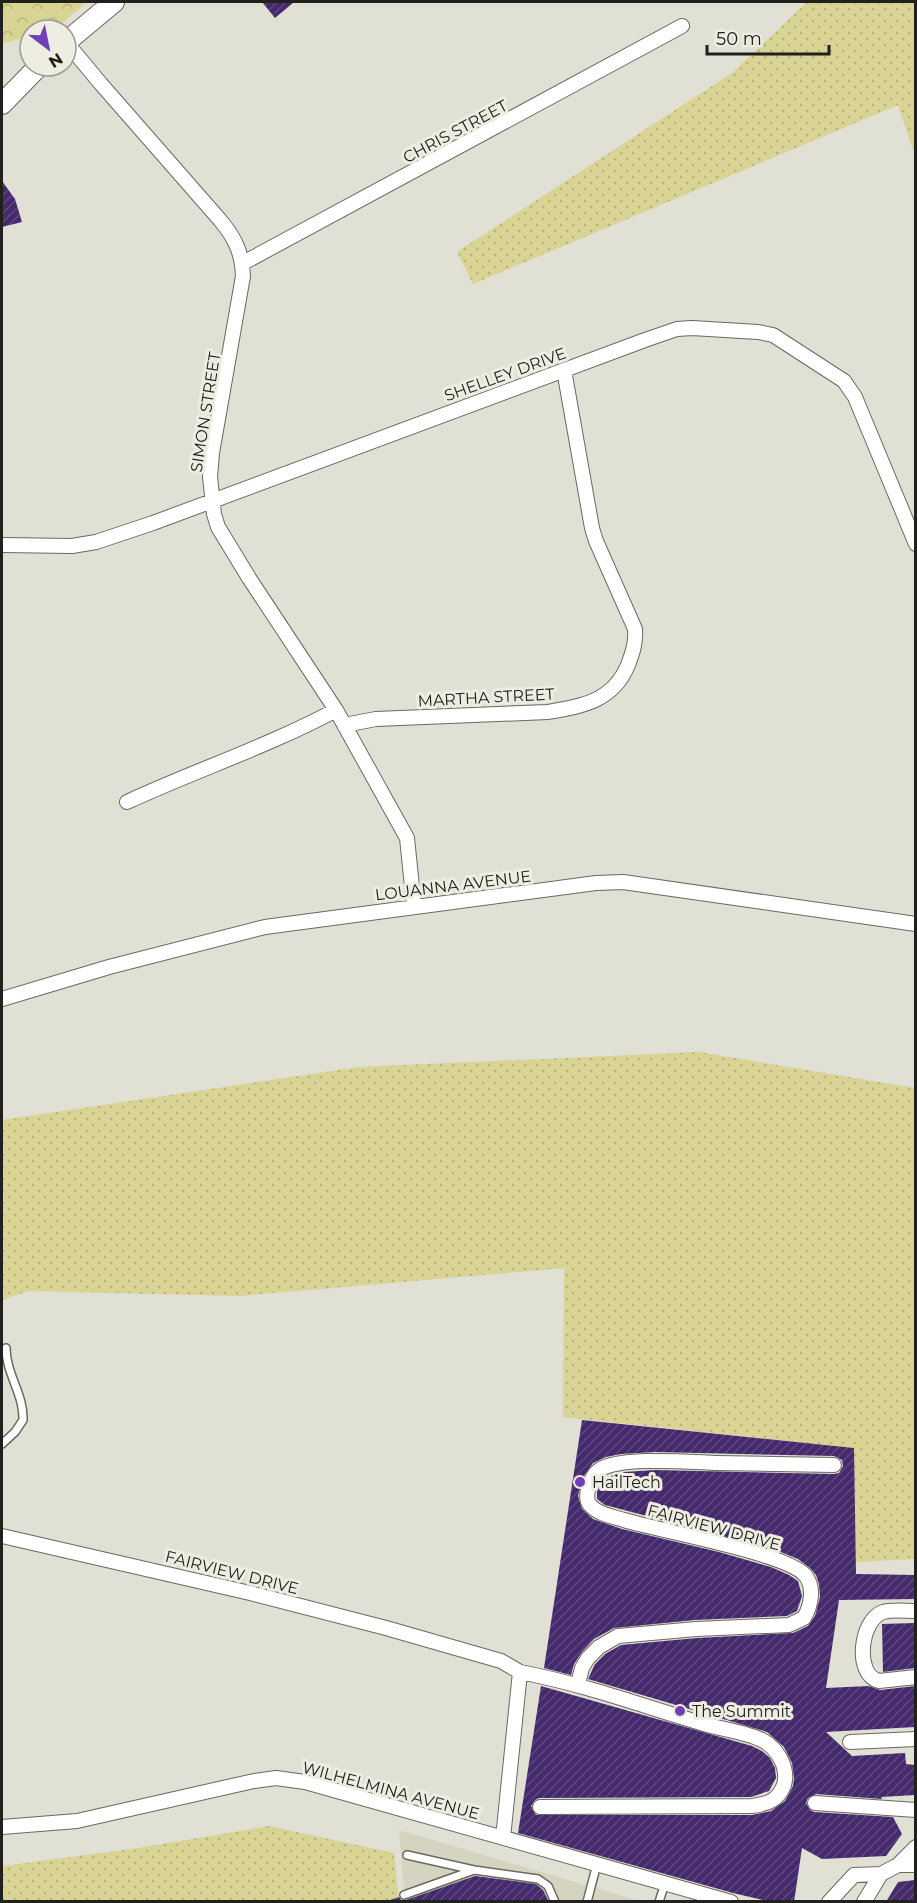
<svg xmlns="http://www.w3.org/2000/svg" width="917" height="1903" viewBox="0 0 917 1903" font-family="Montserrat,sans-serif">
<defs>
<pattern id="grass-dots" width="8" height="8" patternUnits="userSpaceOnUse" patternTransform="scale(1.5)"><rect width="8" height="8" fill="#d9d394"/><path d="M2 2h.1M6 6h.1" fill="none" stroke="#bab57f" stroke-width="1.8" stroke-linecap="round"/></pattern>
<pattern id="park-crowns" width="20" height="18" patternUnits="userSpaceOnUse" patternTransform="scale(1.5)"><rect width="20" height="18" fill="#d9d394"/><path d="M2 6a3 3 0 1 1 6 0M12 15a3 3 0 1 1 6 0" fill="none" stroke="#bab57f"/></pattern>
<pattern id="building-hatch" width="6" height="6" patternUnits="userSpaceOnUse" patternTransform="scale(1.5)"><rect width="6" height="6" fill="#44296c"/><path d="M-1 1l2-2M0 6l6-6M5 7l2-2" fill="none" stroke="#5c467c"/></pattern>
</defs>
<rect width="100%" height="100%" fill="#e0e0d4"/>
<path fill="#d5d4c1" d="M399,1830L633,1899V1901H405Z"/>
<path fill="url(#grass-dots)" d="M807,2H915V156L898,105L473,284L457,252L732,73Z
M699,1052L915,1088V1559L856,1562L854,1448L563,1417L564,1268L241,1296L28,1291L2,1300V1120L359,1067Z
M269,1826L394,1853L399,1901H2V1866L138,1848Z"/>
<path fill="url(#park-crowns)" d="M2,2H87L54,30H30V37L2,43Z"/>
<path fill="url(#building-hatch)" d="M262,2H294L275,18Z
M2,181L15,199L22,222L2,227Z
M582,1420L854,1448L856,1574L915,1575V1599L839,1600L826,1688L869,1686L880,1690L915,1686V1727L826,1732L852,1756L905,1753L906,1764L915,1765V1795L881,1797L882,1799L816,1794L808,1798L806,1803L810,1810L814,1812L893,1817L902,1834L886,1856L822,1859L802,1848L794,1902H772L733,1893L518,1833L541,1686L752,1746L762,1751L770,1758L775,1768L776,1778L769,1791L751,1797L539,1798L535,1800L531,1806L536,1815H752L771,1811L785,1801L793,1786L794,1778L792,1763L784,1747L767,1732L588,1679L595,1664L605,1654L621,1645L697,1638L793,1633L808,1626L815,1616L820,1597L819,1584L816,1575L810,1568L798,1559L776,1550L605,1505L597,1499V1491L604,1478L624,1472L655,1470L834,1474L839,1473L843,1466L842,1460L834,1456L655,1452L621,1454L606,1457L593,1463L583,1477L578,1496L582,1509L593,1519L622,1529L719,1552L771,1567L789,1575L798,1581L802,1596L797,1611L787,1616L695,1620L614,1628L594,1639L582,1652L574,1664L571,1675L544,1668Z
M915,1623V1668L883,1672L882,1624Z
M475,1876L536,1884L543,1890L549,1902H391L390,1900L399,1897L401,1900H406Z
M915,1880V1902H886L898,1882Z"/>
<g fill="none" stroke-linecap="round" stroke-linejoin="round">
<defs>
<path id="lane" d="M2,1444L15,1432L23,1420C24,1394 6,1374 6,1348
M407,1855L474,1870L538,1879L548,1886L555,1902
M404,1895L474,1870
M587,1902L597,1864
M659,1902L665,1883"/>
<path id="street" d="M66,42L101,84L220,220C235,238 242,252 243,276L212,453L210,477L214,514L218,527L249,578L336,710L407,838L414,906
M243,263L682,26
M2,545L72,546L96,542L153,523L645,340L677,329L692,328L758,332L773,335L844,381L855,397L916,544
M344,725L376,719L548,712C583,706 613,701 628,665C633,652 636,642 635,629L596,541L592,528L564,370
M127,802C196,770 269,746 336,710
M2,999L109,967L265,927L596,883L623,882L644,885L916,924
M2,1536L250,1593L386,1628L501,1661L520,1672L503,1838
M916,1611C906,1611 892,1609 883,1612C860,1620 854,1675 879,1681L916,1677
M520,1672C583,1684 643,1706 704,1724C721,1729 746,1732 762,1740C777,1748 789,1767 784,1785C778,1801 767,1804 752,1806L540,1807
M578,1684L582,1668L588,1658L599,1647L618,1636L696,1629L789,1625L804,1618C811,1606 815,1587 805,1575C786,1553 660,1531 624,1520C614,1517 598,1514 591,1506C586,1502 587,1495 588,1489C590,1482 593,1474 599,1470C620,1456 689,1462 716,1463C755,1464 795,1464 834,1465
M850,1742L916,1739
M815,1803L916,1810
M2,1827L77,1821L254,1781L276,1778L305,1782L731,1902
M898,1865L916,1847
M829,1902L854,1875L881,1874L898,1865H916
M864,1902L881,1874"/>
<path id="secondary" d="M66,42L114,2
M2,104L39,66"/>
</defs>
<use href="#lane" stroke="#6a6960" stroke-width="10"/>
<use href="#street" stroke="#6a6960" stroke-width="16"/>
<use href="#secondary" stroke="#6a6960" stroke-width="22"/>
<use href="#lane" stroke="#fff" stroke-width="7"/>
<use href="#street" stroke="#fff" stroke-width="14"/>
<use href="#secondary" stroke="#fff" stroke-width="20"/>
</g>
<g fill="#723fb6" stroke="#eeede1" stroke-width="2">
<circle cx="580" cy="1482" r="6"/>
<circle cx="680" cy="1711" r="6"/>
</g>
<g text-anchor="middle" stroke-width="6" stroke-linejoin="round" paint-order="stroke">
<g font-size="16" fill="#20201c" stroke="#eeede1">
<text transform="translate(455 131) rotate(-28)" y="6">CHRIS STREET</text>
<text transform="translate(505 374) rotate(-20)" y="6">SHELLEY DRIVE</text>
<text transform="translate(205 412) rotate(-81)" y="6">SIMON STREET</text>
<text transform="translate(486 697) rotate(-3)" y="6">MARTHA STREET</text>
<text transform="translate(453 885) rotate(-7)" y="6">LOUANNA AVENUE</text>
<text transform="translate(714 1527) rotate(15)" y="6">FAIRVIEW DRIVE</text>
<text transform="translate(232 1572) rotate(14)" y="6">FAIRVIEW DRIVE</text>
<text transform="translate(391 1790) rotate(15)" y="6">WILHELMINA AVENUE</text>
</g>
<g font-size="16" fill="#20201c" stroke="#eeede1" text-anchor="start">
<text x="592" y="1488">HailTech</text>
<text x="692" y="1717">The Summit</text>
</g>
</g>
<rect width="917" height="1903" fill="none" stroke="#20201c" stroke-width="6"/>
<g transform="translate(48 48) rotate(148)"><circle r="28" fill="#eeede1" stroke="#9c9b92" stroke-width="1.5"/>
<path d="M0-4.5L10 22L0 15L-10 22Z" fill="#723fb6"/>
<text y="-9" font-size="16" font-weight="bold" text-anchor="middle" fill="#20201c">N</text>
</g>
<path d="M707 45v9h122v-9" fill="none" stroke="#20201c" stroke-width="3"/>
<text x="716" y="45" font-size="18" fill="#20201c" stroke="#eeede1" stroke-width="4.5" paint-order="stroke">50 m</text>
</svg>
